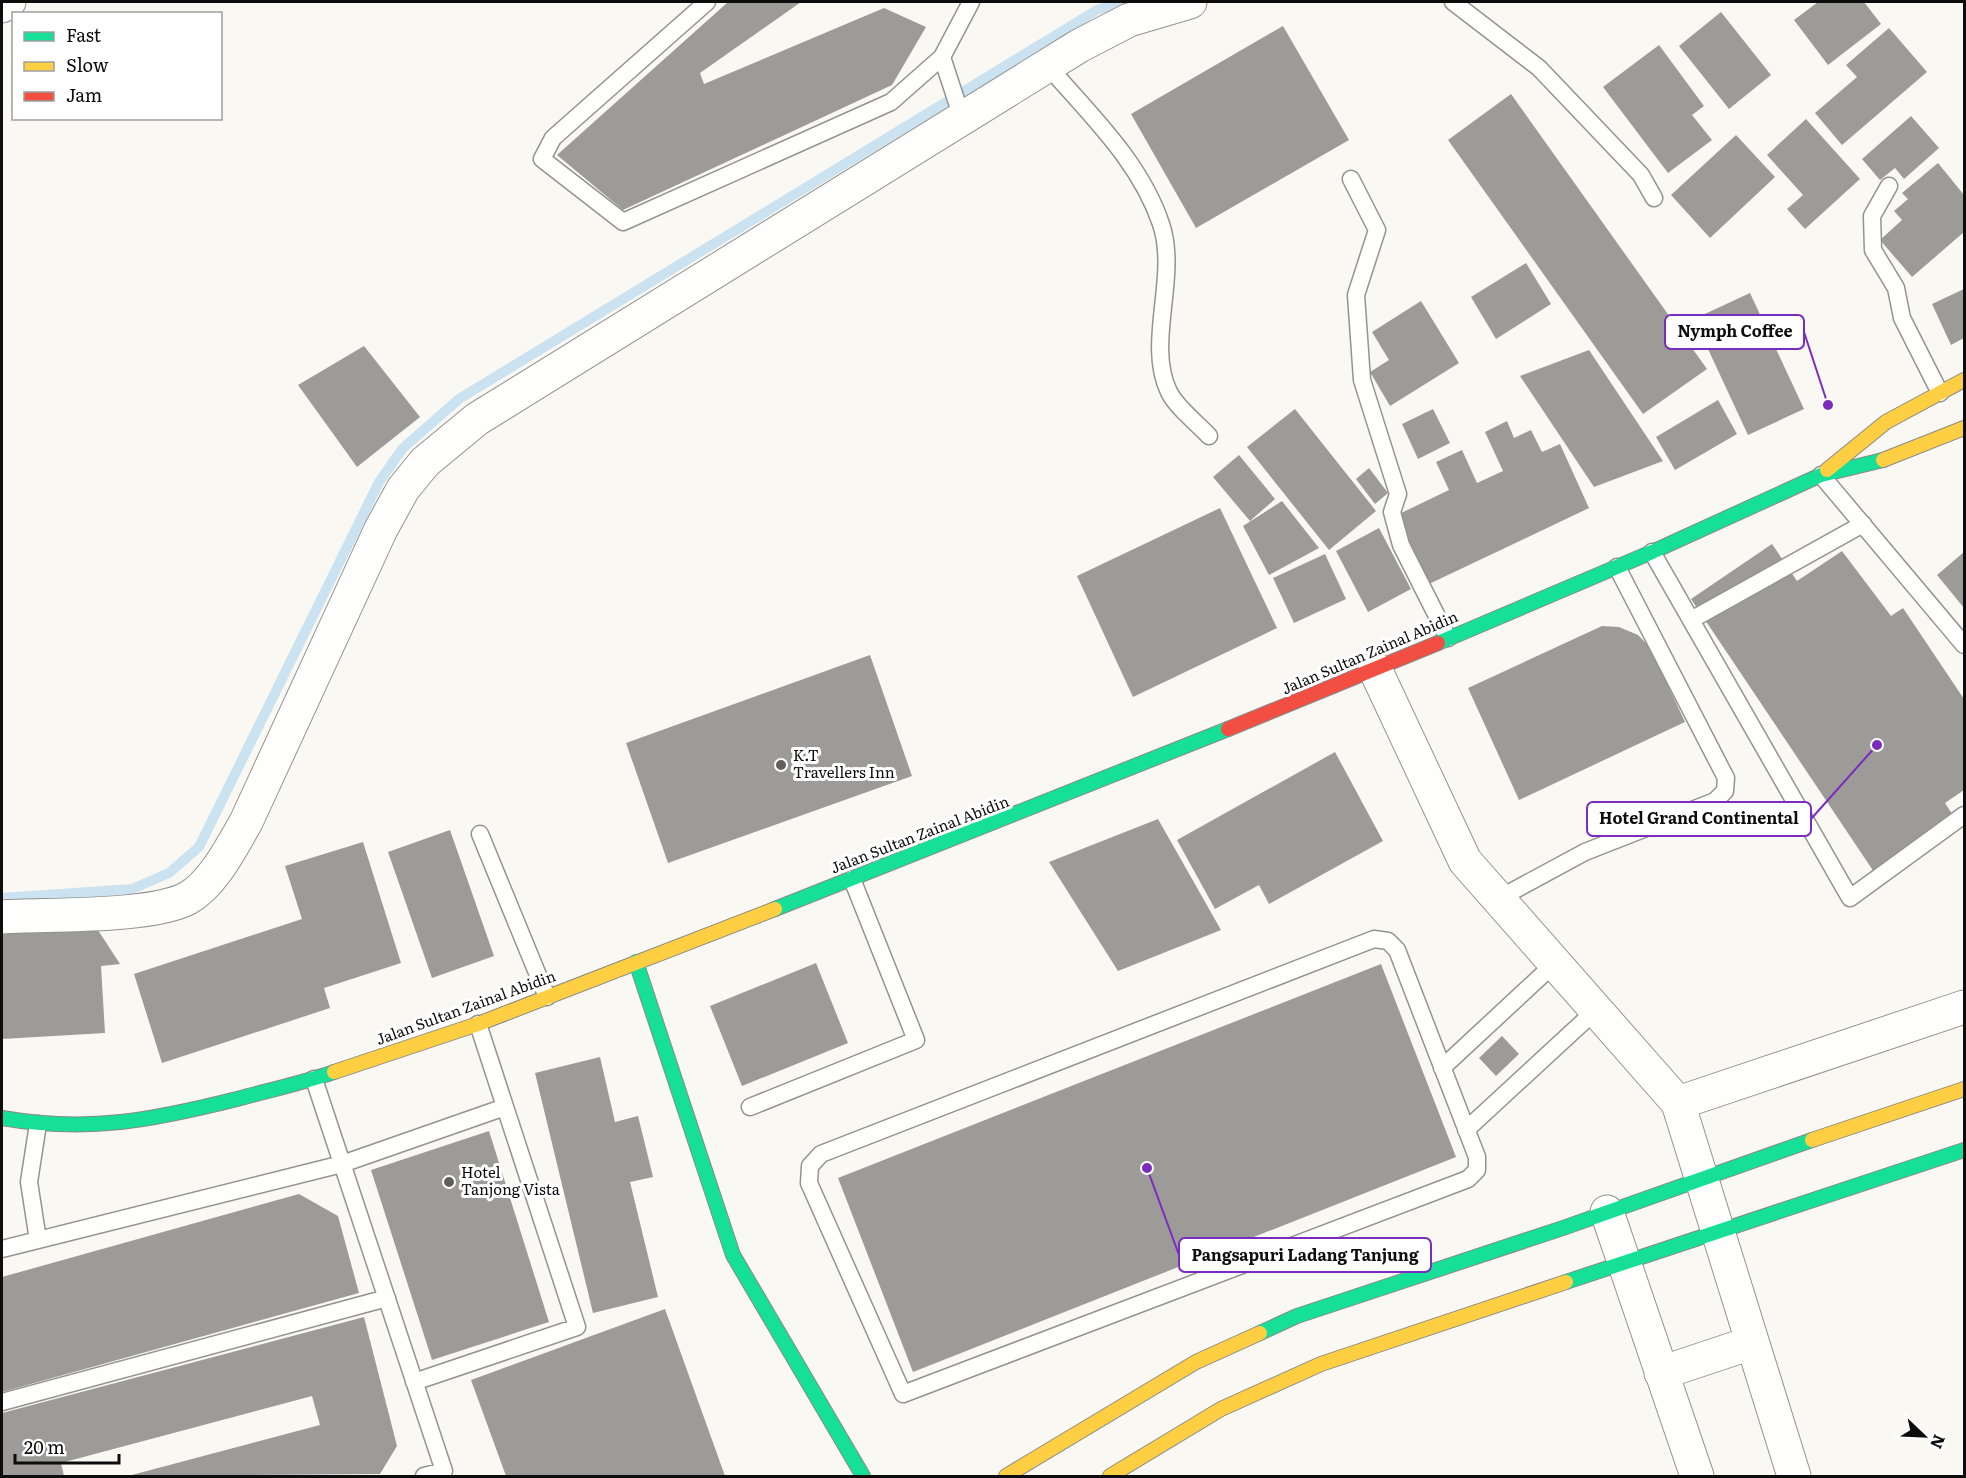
<svg xmlns="http://www.w3.org/2000/svg" width="1966" height="1478" viewBox="0 0 1966 1478" font-family="Literata,serif">
<rect width="100%" height="100%" fill="#faf8f2"/>
<g fill="none" stroke-linecap="round" stroke-linejoin="round">
<path stroke="#cbe2f1" stroke-width="10" d="M2,898L132,889L169,873L199,847L379,482L403,448L459,399L1097,10L1123,2"/>
</g>
<path fill="#9d9b97" d="M728,2H801L700,73L704,84L884,8L926,27L892,85L623,210L557,155Z
M1818,2H1864L1881,24L1828,65L1794,20Z
M1721,12L1771,75L1729,109L1679,46Z
M1283,26L1349,140L1196,228L1131,114Z
M1889,28L1927,72L1842,145L1815,113L1857,77L1846,65Z
M1659,45L1704,106L1692,115L1712,140L1668,173L1603,87Z
M1511,94L1707,369L1643,414L1448,140Z
M1911,116L1939,148L1904,179L1895,168L1880,180L1862,159Z
M1806,119L1860,179L1805,229L1787,209L1803,195L1767,155Z
M1736,135L1775,177L1710,238L1671,195Z
M1938,163L1964,195V232L1912,277L1880,240L1902,220L1894,211L1908,199L1902,193Z
M1526,263L1551,304L1496,339L1471,297Z
M1964,289V338L1951,345L1932,304Z
M1750,293L1804,409L1748,435L1694,319Z
M1421,301L1459,363L1390,406L1370,372L1389,360L1372,332Z
M364,346L420,417L357,467L298,385Z
M1589,350L1663,461L1594,487L1520,376Z
M1718,400L1737,434L1675,470L1656,437Z
M1295,409L1376,511L1329,550L1247,447Z
M1433,409L1450,443L1418,459L1402,424Z
M1507,421L1514,438L1531,430L1542,452L1560,444L1589,508L1429,584L1397,515L1449,490L1436,462L1462,450L1477,483L1503,471L1485,432Z
M1239,455L1275,499L1250,521L1213,477Z
M1369,468L1388,493L1375,504L1356,479Z
M1282,501L1319,548L1269,575L1243,526Z
M1220,508L1277,628L1133,697L1077,576Z
M1379,528L1411,589L1368,612L1336,551Z
M1772,544L1797,581L1842,551L1891,616L1903,608L1964,699V790L1945,803L1954,817L1874,872L1691,599Z
M1964,552V608L1937,575Z
M1325,554L1346,599L1294,623L1273,578Z
M1602,626L1619,627L1638,635L1650,647L1685,722L1519,800L1468,688Z
M870,655L912,776L668,863L626,743Z
M1335,752L1383,841L1269,904L1259,885L1215,909L1177,840Z
M1158,819L1221,930L1118,971L1049,862Z
M450,830L494,956L432,978L388,852Z
M363,842L401,963L324,988L330,1008L162,1063L134,974L302,919L285,866Z
M96,927L120,964L101,966L105,1033L2,1039V932Z
M816,963L848,1043L742,1086L710,1006Z
M1381,964L1456,1157L913,1372L838,1178Z
M1502,1036L1519,1054L1496,1076L1479,1058Z
M600,1057L615,1122L638,1116L653,1177L630,1182L658,1297L593,1313L535,1073Z
M489,1131L549,1322L432,1360L371,1170Z
M299,1194L338,1216L359,1293L2,1392V1277Z
M665,1309L725,1476H506L471,1380Z
M364,1317L397,1446L380,1474L128,1476L320,1425L312,1396L61,1463L64,1476H2V1413Z"/>
<g fill="none" stroke-linecap="round" stroke-linejoin="round">
<defs>
<path id="lane" d="M707,2L553,138L542,159L623,222L891,102L942,57L971,2
M1453,2L1539,68L1641,175L1654,198
M942,57L962,118
M1047,65C1089,114 1140,161 1161,224C1179,277 1145,343 1169,392C1177,408 1197,423 1209,436
M1351,179L1377,230L1356,295L1362,380L1398,494L1392,512L1401,545L1448,638
M1889,186L1872,216L1873,250L1896,288L1902,318L1940,393
M1821,475L1964,645
M1652,552L1850,898L1964,815
M1691,620L1863,524
M480,834L547,997
M1498,899L1585,852L1715,801L1725,791L1726,778L1617,567
M1374,939L1388,941L1397,950L1477,1157V1170L1468,1179L903,1394L809,1183L810,1166L821,1154Z
M1442,1068L1554,964
M314,1079L444,1471L424,1476
M750,1107L916,1040L852,879
M38,1124L29,1182L38,1240
M1466,1130L1595,1011
M2,1249L342,1164L505,1107
M414,1382L577,1327L478,1024
M2,1402L387,1298"/>
<path id="street" d="M2,6L9,2
M1375,669L1465,861L1678,1103L1794,1476
M2,917C47,914 151,918 188,898C213,884 232,846 246,822L381,529L403,489L425,462L477,419L1079,46L1129,20L1190,2
M1678,1103L1964,1007
M1607,1212L1697,1476
M1661,1373L1751,1343"/>
<path id="fast" d="M1438,643L1652,552L1821,475L1883,460
M775,909L1228,729
M636,962L733,1255L863,1476
M2,1118C89,1133 153,1120 237,1099C270,1090 303,1083 334,1072
M1566,1282L1964,1150
M1260,1333L1297,1316L1563,1228L1812,1140"/>
<path id="slow" d="M1883,460L1964,428
M1827,470L1886,422L1964,380
M334,1072L478,1024L775,909
M1812,1140L1964,1089
M1006,1476L1196,1362L1260,1333
M1110,1476L1221,1409L1321,1364L1566,1282"/>
<path id="jam" d="M1228,729L1438,643"/>
</defs>
<use href="#lane" stroke="#949390" stroke-width="19"/>
<use href="#street" stroke="#949390" stroke-width="35"/>
<use href="#fast" stroke="#8a8987" stroke-width="16"/>
<use href="#slow" stroke="#8a8987" stroke-width="16"/>
<use href="#jam" stroke="#8a8987" stroke-width="16"/>
<use href="#lane" stroke="#fefefd" stroke-width="16"/>
<use href="#street" stroke="#fefefd" stroke-width="33"/>
<use href="#fast" stroke="#16e098" stroke-width="14"/>
<use href="#slow" stroke="#ffcf43" stroke-width="14"/>
<use href="#jam" stroke="#f24e42" stroke-width="14"/>
</g>
<g fill="#605f5d" stroke="#fff" stroke-width="2">
<circle cx="781" cy="765" r="6"/>
<circle cx="449" cy="1182" r="6"/>
</g>
<g text-anchor="middle" stroke-width="6" stroke-linejoin="round" paint-order="stroke">
<g font-size="15" fill="#0d0d0d" stroke="#fff">
<text transform="translate(1370 653) rotate(-23)" y="5">Jalan Sultan Zainal Abidin</text>
<text transform="translate(920 835) rotate(-21)" y="5">Jalan Sultan Zainal Abidin</text>
<text transform="translate(466 1008) rotate(-20)" y="5">Jalan Sultan Zainal Abidin</text>
</g>
<g font-size="15" fill="#0d0d0d" stroke="#fff" text-anchor="start">
<text x="793" y="761">K.T<tspan x="793" dy="17">Travellers Inn</tspan></text>
<text x="461" y="1178">Hotel<tspan x="461" dy="17">Tanjong Vista</tspan></text>
</g>
</g>
<path fill="none" stroke="#7b2cbf" stroke-width="2" d="M1828 405L1804 332M1877 745L1811 819M1147 1168L1179 1255"/>
<g fill="#7b2cbf" stroke="#fff" stroke-width="2">
<circle cx="1828" cy="405" r="6"/>
<circle cx="1877" cy="745" r="6"/>
<circle cx="1147" cy="1168" r="6"/>
</g>
<g fill="#fff" stroke="#7b2cbf" stroke-width="2">
<rect x="1665" y="315" width="139" height="34" rx="6"/>
<rect x="1587" y="802" width="224" height="34" rx="6"/>
<rect x="1179" y="1238" width="252" height="34" rx="6"/>
</g>
<g font-size="16" text-anchor="middle" font-weight="bold" fill="#0d0d0d">
<text x="1735" y="337">Nymph Coffee</text>
<text x="1699" y="824">Hotel Grand Continental</text>
<text x="1305" y="1261">Pangsapuri Ladang Tanjung</text>
</g>
<rect width="1966" height="1478" fill="none" stroke="#0d0d0d" stroke-width="6"/>
<rect x="12" y="12" width="210" height="108" fill="#ffffff" stroke="#9e9e9e" stroke-width="1.5"/>
<rect x="24" y="32" width="30" height="9" fill="#16e098" stroke="#9e9e9e" stroke-width="1.5"/>
<text x="66" y="42" font-size="18" fill="#0d0d0d">Fast</text>
<rect x="24" y="62" width="30" height="9" fill="#ffcf43" stroke="#9e9e9e" stroke-width="1.5"/>
<text x="66" y="72" font-size="18" fill="#0d0d0d">Slow</text>
<rect x="24" y="92" width="30" height="9" fill="#f24e42" stroke="#9e9e9e" stroke-width="1.5"/>
<text x="66" y="102" font-size="18" fill="#0d0d0d">Jam</text>
<g transform="translate(1924 1436) rotate(113)" stroke="#ffffff" stroke-width="4.5" paint-order="stroke">
<path d="M0-4.5L10 22L0 15L-10 22Z" fill="#0d0d0d"/>
<text y="-9" font-size="16" font-weight="bold" text-anchor="middle" fill="#0d0d0d">N</text>
</g>
<path d="M15 1454v9h104v-9" fill="none" stroke="#0d0d0d" stroke-width="3"/>
<text x="24" y="1454" font-size="18" fill="#0d0d0d" stroke="#ffffff" stroke-width="4.5" paint-order="stroke">20 m</text>
</svg>
